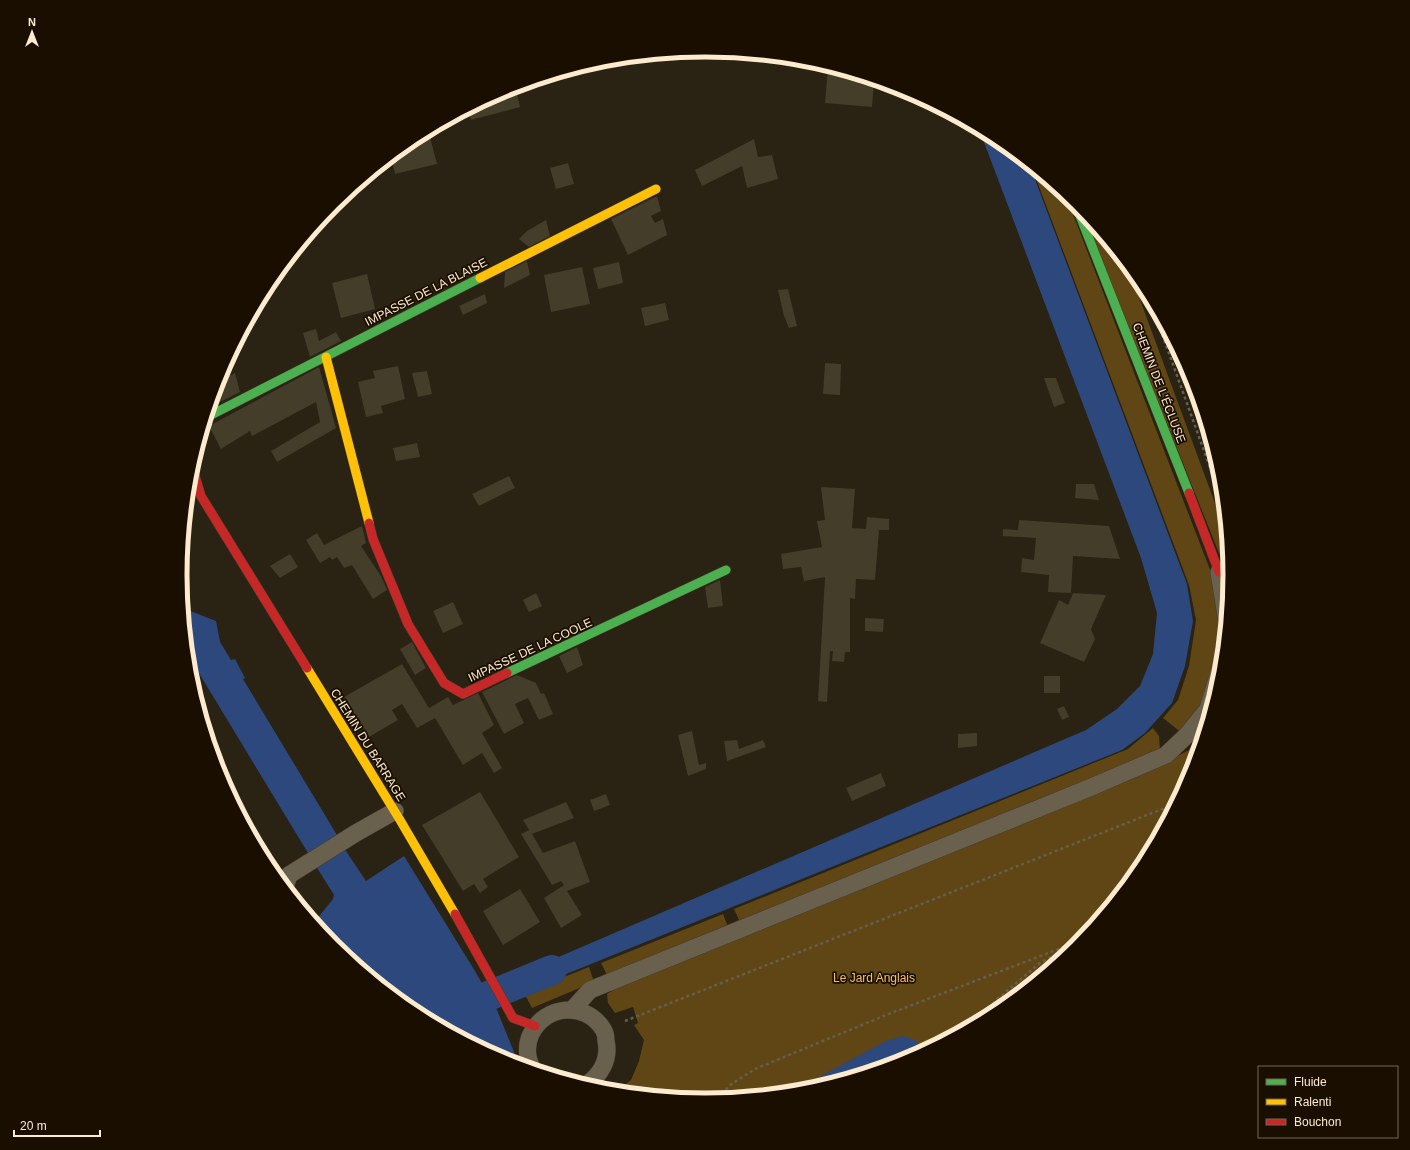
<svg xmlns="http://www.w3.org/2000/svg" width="1410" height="1150" viewBox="0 0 1410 1150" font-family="Helvetica,sans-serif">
<rect width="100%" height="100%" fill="#2a2212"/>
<path fill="#5f4614" d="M1032,168L1066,196L1214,580L1220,619L1207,700L1183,734L1163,718L1178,700L1189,666L1196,620L1189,585Z
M1082,211L1128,267L1226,533L1229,567L1225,568Z
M1153,728L1159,736L1160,750L740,922L734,909L1128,749Z
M1204,730L1190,776L1141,867L1076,946L996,1012L906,1060L807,1090L705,1100L617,1091L631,1080L639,1061L644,1040L634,1025L638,1023L633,1007L615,1013L608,1003L607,994L625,983L1135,778L1189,750Z
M723,914L728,927L608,977L601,963Z
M589,967L594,982L532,1008L524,993Z"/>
<path fill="#2c487c" d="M979,129L997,139L1030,166L1187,584L1193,621L1185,666L1172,703L1145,733L1122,750L519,993L512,977L1086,730L1117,709L1140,686L1153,654L1157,613L1141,558Z
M183,603L188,610L216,621L220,642L231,660L235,659L245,678L243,679L337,835L308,853L188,655Z
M344,848L366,881L404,856L475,971L497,1010L519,1064L504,1060L413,1011L334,946L322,932L316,920L333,899L334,895L314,863Z
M903,1036L915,1040L924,1051L906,1060L807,1090L791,1092L886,1041Z"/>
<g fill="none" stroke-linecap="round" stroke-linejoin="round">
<path stroke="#2c487c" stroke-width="30" d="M471,1003L552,970"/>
</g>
<path fill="#433d2a" d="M828,68L874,80L872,107L825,103Z
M526,83L527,86L516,89L520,107L471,120L468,109L504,90Z
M430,137L437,164L395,174L391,157L408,142Z
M754,139L758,157L772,155L778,179L747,188L742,166L702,186L695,170Z
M568,163L574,184L556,189L550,168Z
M657,196L661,211L651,216L655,223L663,219L667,235L628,255L611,219Z
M546,220L550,236L529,247L519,239L527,231Z
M527,261L530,275L504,288L505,272Z
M619,262L623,283L598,289L593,268Z
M582,267L590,304L551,312L544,275Z
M367,274L375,309L341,318L332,283Z
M788,289L797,326L789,328L784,316L778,290Z
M485,294L487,303L463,315L459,306Z
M665,303L669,320L645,326L641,308Z
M316,329L319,341L336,332L341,341L310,357L303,333Z
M825,363L841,364L840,395L823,394Z
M225,364L229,376L235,373L240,392L210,407L220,374Z
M398,366L405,399L381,406L383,413L366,417L358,382L375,378L373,371Z
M319,367L336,428L277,462L271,451L320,422L316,402L252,436L250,431L221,449L209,426Z
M427,371L432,394L418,397L412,373Z
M1044,378H1056L1065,403L1054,407Z
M417,443L420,457L396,461L393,448Z
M509,476L515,488L479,506L472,494Z
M1076,484H1094L1099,500L1075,498Z
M821,487L855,489L852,528L866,529L867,517L889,519V530H879L875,580L856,579L855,599L850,598V652H845L844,662L832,661L833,651H830L827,702L818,701L825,577L804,581L801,567L783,569L781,554L822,547L817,521L825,520Z
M1019,520L1109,526L1120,559L1073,556L1071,593L1048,592L1049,575L1021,572L1022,558L1034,560L1036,538L1003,536V529L1018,530Z
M362,526L366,543L361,546L381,576L387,590L373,599L352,565L344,568L337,557L332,560L330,557L320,563L306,540L317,533L324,545Z
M290,554L298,567L280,578L270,566Z
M720,580L723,606L708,608L705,587Z
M536,593L542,606L529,612L523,600Z
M1073,593L1106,595L1091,629L1095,639L1084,662L1040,643L1059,600L1068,605Z
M453,602L463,624L443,633L433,611Z
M865,618L884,619L883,632L865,631Z
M412,642L426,668L415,675L400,649Z
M577,647L583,665L567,673L559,656Z
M402,664L429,708L448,697L453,705L478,693L494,725L482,733L502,768L494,773L482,753L463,765L435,718L417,728L402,704L392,710L398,720L369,737L344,697Z
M517,675L536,683L541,694L544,693L553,714L539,720L528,698L515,704L524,723L504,734L482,692Z
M1044,676H1060V693H1044Z
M1064,706L1069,717L1062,720L1057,709Z
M692,731L699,765L706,763V769L688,776L678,735Z
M977,733V746L958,748V734Z
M737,740L739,749L763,740L766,747L727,761L724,741Z
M881,773L886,786L852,801L846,788Z
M480,792L519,857L483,879L488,887L480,893L474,884L463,891L422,825Z
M606,794L610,805L594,811L590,800Z
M566,802L574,818L532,834L543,853L575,841L590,882L567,891L582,915L561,928L544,898L564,885L561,881L552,885L521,834L529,830L523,820Z
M520,889L540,922L503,945L483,911Z"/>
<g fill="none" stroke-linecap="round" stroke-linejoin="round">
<defs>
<path id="lane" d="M1219,572L1226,616
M285,887L289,875L356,833L395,811
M573,1009L590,990L1089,788L1166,755L1186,736L1208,709L1221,666
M533,1069C526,1059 526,1044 531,1034C545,1005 585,1001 603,1029C605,1032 606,1037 606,1041C610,1059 601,1075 586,1085"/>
<path id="fast" d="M1075,203L1189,493
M207,417L480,278
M507,673L726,570"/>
<path id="slow" d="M480,278L656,189
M326,357L369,523
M307,668L400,820L455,914"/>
<path id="jam" d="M192,466L201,496L307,668
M1189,493L1219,572
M369,523L373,539L408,624L444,683L463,694L507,673
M455,914L513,1018L535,1026"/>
</defs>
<use href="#lane" stroke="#443c2f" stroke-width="18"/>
<use href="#fast" stroke="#443c2f" stroke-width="10"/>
<use href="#slow" stroke="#443c2f" stroke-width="10"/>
<use href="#jam" stroke="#443c2f" stroke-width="10"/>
<path stroke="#665e4e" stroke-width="2.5" stroke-dasharray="3 3" stroke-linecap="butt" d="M1148,295L1221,498
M983,1019L995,1001L1040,963L1071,946
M625,1021L1175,804
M718,1099L730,1085L755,1069L891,1013L1080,941"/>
<use href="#lane" stroke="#6a604e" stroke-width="17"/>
<use href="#fast" stroke="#4caf50" stroke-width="9"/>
<use href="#slow" stroke="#ffc107" stroke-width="9"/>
<use href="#jam" stroke="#c62828" stroke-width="9"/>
</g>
<g text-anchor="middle" stroke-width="3.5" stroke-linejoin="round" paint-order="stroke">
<g font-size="12" fill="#fcebcf" stroke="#1a0e00">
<text transform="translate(426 292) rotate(-27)" y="4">IMPASSE DE LA BLAISE</text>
<text transform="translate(1159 383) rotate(69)" y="4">CHEMIN DE L'ÉCLUSE</text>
<text transform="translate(530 650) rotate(-25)" y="4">IMPASSE DE LA COOLE</text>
<text transform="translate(368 745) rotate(58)" y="4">CHEMIN DU BARRAGE</text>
</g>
<g font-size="12" fill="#f7c15b" stroke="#1a0e00">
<text x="874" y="982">Le Jard Anglais</text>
</g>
</g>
<path d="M0 0H1410V1150H0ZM187 575a518 518 0 1 1 1036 0a518 518 0 1 1-1036 0Z" fill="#1a0e00" fill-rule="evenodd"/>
<path fill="none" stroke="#fcebcf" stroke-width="5" d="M187 575a518 518 0 1 1 1036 0a518 518 0 1 1-1036 0Z"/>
<rect x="1258" y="1066" width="140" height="72" fill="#1a0e00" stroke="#746653"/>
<rect x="1266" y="1079" width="20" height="6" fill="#4caf50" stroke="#746653"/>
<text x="1294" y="1086" font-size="12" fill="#fcebcf">Fluide</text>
<rect x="1266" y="1099" width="20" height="6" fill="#ffc107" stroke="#746653"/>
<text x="1294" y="1106" font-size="12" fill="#fcebcf">Ralenti</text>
<rect x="1266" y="1119" width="20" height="6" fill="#c62828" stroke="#746653"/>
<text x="1294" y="1126" font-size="12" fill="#fcebcf">Bouchon</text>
<g transform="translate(32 32)" stroke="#1a0e00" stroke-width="3" paint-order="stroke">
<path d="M0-3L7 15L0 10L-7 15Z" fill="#fcebcf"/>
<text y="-6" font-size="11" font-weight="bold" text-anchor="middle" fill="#fcebcf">N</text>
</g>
<path d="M14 1130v6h86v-6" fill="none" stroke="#fcebcf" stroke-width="2"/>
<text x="20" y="1130" font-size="12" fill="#fcebcf" stroke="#1a0e00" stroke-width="3" paint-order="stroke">20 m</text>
</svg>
